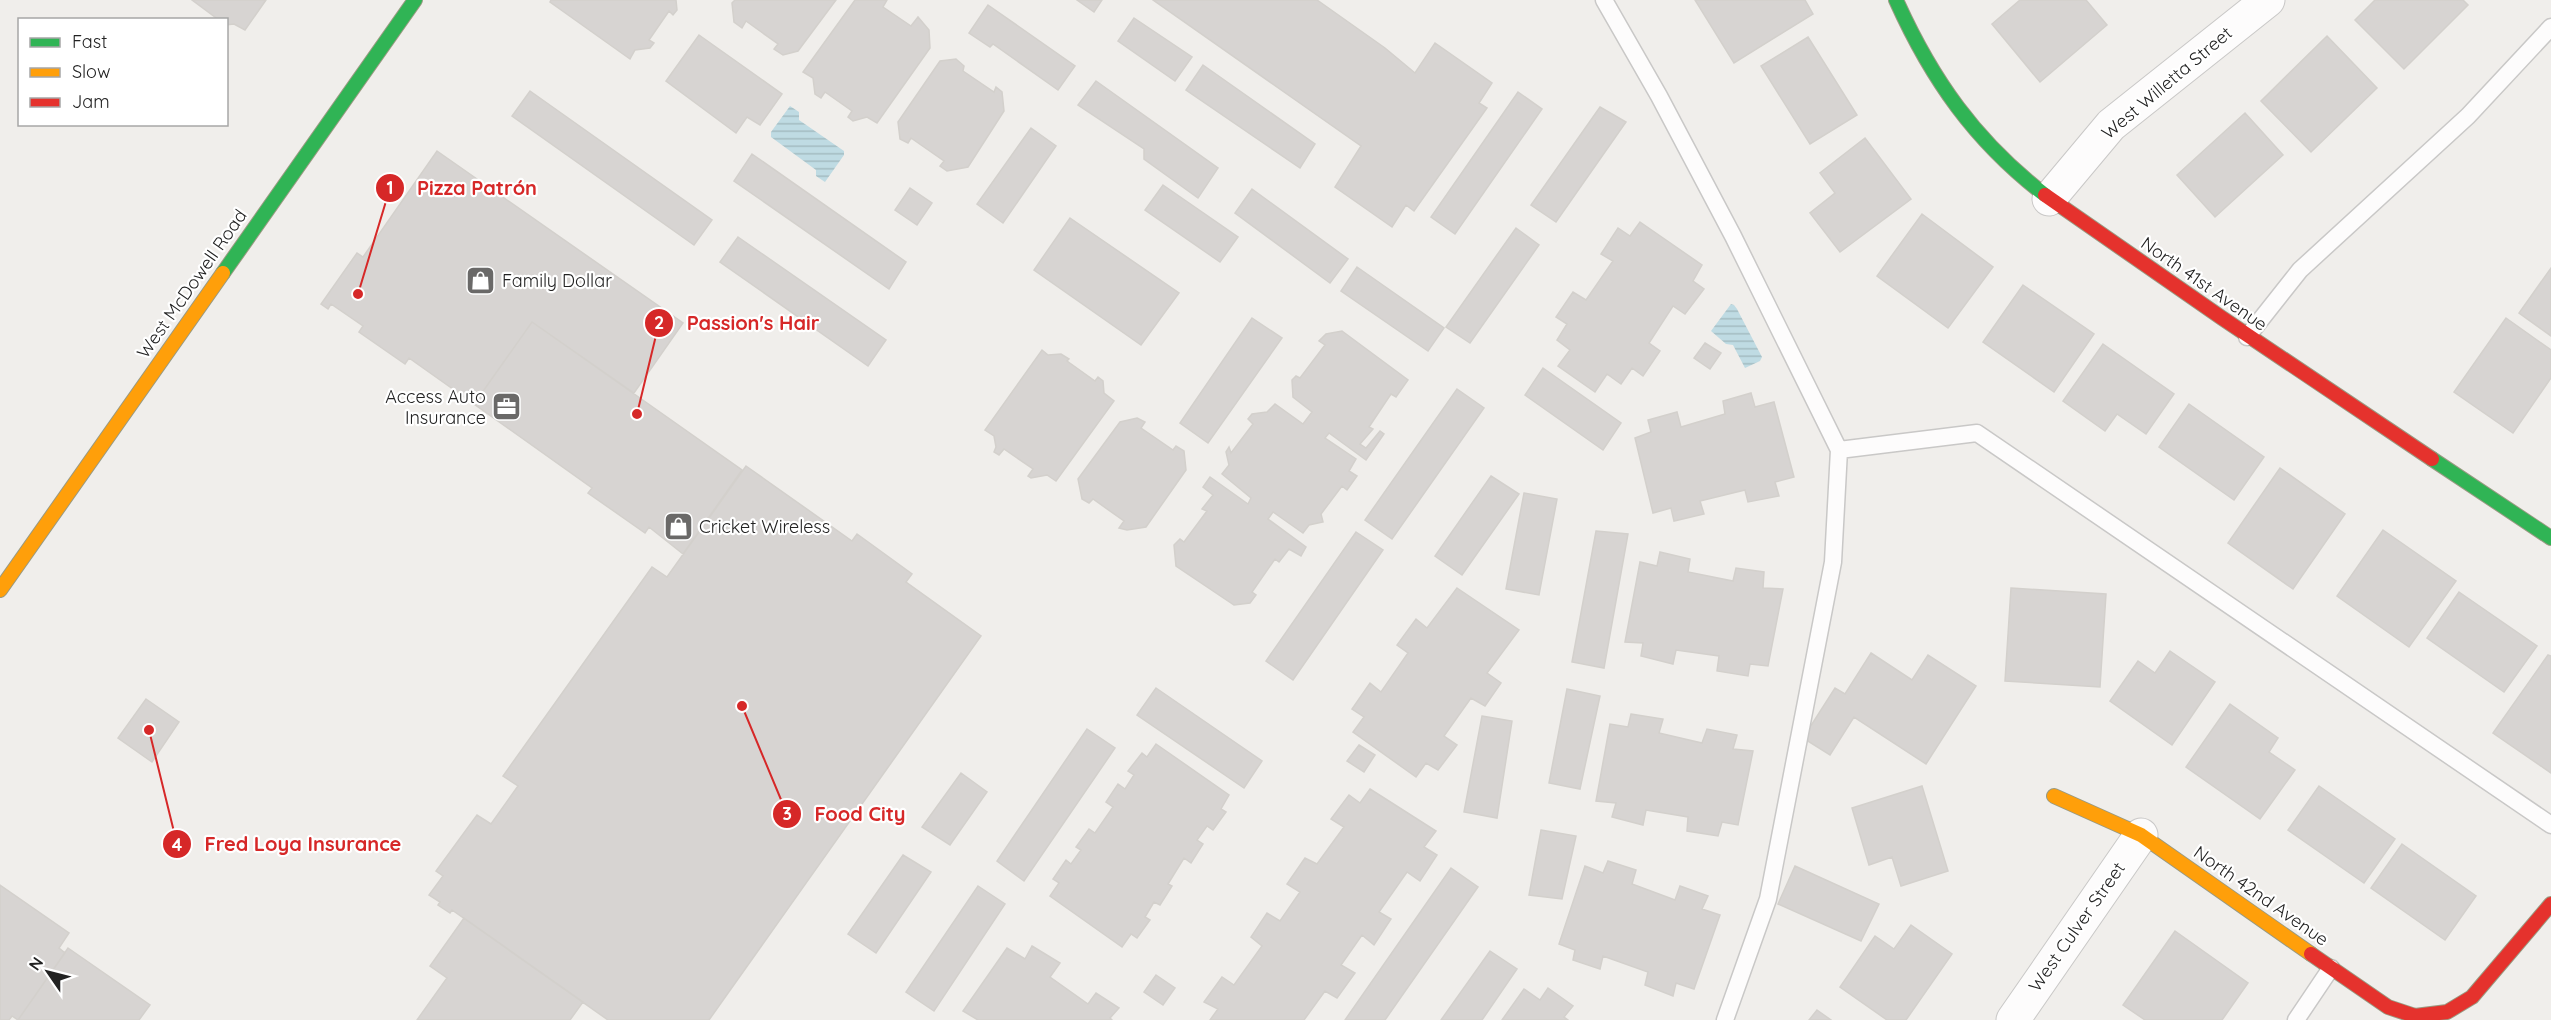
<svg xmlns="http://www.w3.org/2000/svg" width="2551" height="1020" viewBox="0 0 2551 1020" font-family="Quicksand,sans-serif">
<defs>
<pattern id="water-rules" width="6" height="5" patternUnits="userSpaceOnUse" patternTransform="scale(1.5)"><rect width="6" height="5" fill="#bfdbe3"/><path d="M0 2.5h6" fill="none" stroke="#a4bcc2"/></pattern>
</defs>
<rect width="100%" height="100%" fill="#f0eeeb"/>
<path fill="url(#water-rules)" d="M790,106L799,112V120L844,151V155L825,182L816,176V170L771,137V132Z
M1731,304L1734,305L1737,309L1762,357L1760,361L1745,368L1733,345L1726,344L1711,331Z"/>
<path fill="#d7d4d2" stroke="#d3d0cc" stroke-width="1.5" d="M192,0H266L245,30L234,24L226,25V20H219Z
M551,0H676L677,10L673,15L669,11L649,40L654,43L650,48L635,50L630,59L550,2Z
M735,0H836L798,51L783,55L774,49L778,44L746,21L742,28L734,22L732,3Z
M855,0H887L883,7L911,26L918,17L929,30L930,48L877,123L867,117L853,121L848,117L852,111L825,92L821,98L815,94L813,78L803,72Z
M1077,0H1102L1094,12Z
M1153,0H1317L1385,48L1415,73L1435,43L1492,83L1479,103L1487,108L1414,211L1406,205L1392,227L1335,187L1361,146Z
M1695,0H1805L1813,14L1734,63Z
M2020,0H2086L2107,25L2040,82L1992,24Z
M2375,0H2463L2468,5L2404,69L2355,20Z
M988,5L1075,66L1058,90L993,44L990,47L969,33Z
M1134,18L1192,57L1175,81L1118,41Z
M699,35L782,94L760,125L747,117L736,133L666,81Z
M2327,36L2377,88L2311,152L2261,101Z
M1808,37L1857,115L1810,144L1761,66Z
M956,59L964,66L963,71L994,92L996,87L1002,92L1004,111L968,167L947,171L940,166L944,161L911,138L908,143L900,139L898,122L940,61Z
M1203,65L1315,144L1300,168L1186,90Z
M1096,81L1218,168L1198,198L1144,159V149L1078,105Z
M530,91L712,220L694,245L512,116Z
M1518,92L1542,109L1455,234L1431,217Z
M1600,107L1626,122L1556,222L1531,205Z
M2245,113L2283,155L2215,217L2177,175Z
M1031,128L1056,146L1003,223L977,204Z
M1865,138L1911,199L1840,252L1810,213L1835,193L1820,173Z
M437,151L683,323L634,393L532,322L474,404L409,358L405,364L359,332L363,326L331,304L328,309L321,304L357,253L363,257Z
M752,154L906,262L889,289L734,181Z
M1163,185L1238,237L1220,262L1145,210Z
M910,188L932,203L917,225L895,210Z
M1252,189L1348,259L1330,283L1235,213Z
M1922,214L1993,267L1948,328L1877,276Z
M1070,218L1179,293L1141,345L1034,270Z
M1640,222L1702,265L1693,281L1704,289L1685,314L1673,306L1649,343L1660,351L1643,376L1632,368L1621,384L1607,374L1595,392L1558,366L1570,350L1557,340L1567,324L1556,317L1573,292L1586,300L1613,261L1601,254L1618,228L1630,236Z
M1516,228L1539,245L1470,343L1446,327Z
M738,237L886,340L868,366L720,262Z
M1357,267L1444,328L1428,351L1341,291Z
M2551,268V336L2519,313Z
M2023,285L2094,334L2054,392L1983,342Z
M1252,318L1282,338L1208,443L1180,423Z
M2506,318L2551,350V378L2513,433L2454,392Z
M532,322L742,470L683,554L649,527L645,533L588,493L592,488L474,404Z
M1342,331L1408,380L1396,397L1391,394L1369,427L1373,429L1360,444L1366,448L1380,431L1384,434L1366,460L1329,433L1325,438L1356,459L1349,471L1357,476L1347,490L1342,486L1321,514L1323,522L1309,525L1303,533L1273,512L1268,519L1306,547L1301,556L1289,549L1279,562L1275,559L1252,592L1256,595L1250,603L1234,605L1176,566L1174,545L1180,539L1184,542L1207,511L1202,509L1213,495L1203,487L1210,477L1248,504L1251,498L1222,474L1229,465L1226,452L1229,447L1231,453L1253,424L1248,419L1252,414L1267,412L1275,404L1303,424L1312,412L1293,397L1292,380L1296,376L1300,378L1325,345L1319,341L1326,334Z
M1705,343L1721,353L1710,369L1694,358Z
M2103,344L2174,394L2146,434L2117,414L2105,431L2063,401Z
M1042,350L1048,355L1061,354L1069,359L1067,361L1095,381L1098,377L1103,381L1104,393L1114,401L1056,481L1047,475L1031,478L1028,476L1033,469L1004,449L999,455L994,452L996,447L994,436L985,430Z
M1543,368L1621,423L1603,450L1525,395Z
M1457,389L1484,408L1392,539L1365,520Z
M1751,393L1755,407L1774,402L1794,477L1775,482L1779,496L1748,502L1745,490L1700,501L1704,514L1674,521L1671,508L1653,513L1635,438L1651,432L1648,420L1677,412L1681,427L1725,414L1723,401Z
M2189,404L2264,457L2234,500L2159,447Z
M1137,418L1145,422L1141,428L1173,450L1176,446L1184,451L1186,470L1146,527L1127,530L1119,528L1124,521L1093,499L1089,503L1082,499L1078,479L1120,422Z
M746,466L852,541L857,534L912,574L906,582L981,636L709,1020H608L452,910L450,913L438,905L440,902L429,895L443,876L436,871L477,815L491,824L518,786L503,776L652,567L667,577Z
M2280,468L2345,514L2293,589L2228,543Z
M1491,476L1519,494L1462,575L1435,556Z
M1524,493L1557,499L1539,595L1506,589Z
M2383,530L2456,581L2409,647L2337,596Z
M1596,531L1628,534L1604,668L1572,662Z
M1356,532L1383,550L1293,680L1266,661Z
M1660,552L1690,559L1688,572L1733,581L1736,568L1764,572L1763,588L1783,589L1768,666L1750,664L1748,676L1717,671L1719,656L1676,650L1673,664L1641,656L1643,643L1625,642L1640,562L1657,566Z
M1457,588L1519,630L1487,673L1501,683L1485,706L1471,698L1444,736L1457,745L1438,770L1426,763L1416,777L1353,732L1364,717L1352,709L1370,683L1381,692L1408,653L1397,645L1416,619L1427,628Z
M2011,588L2106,594L2100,687L2005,681Z
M2459,592L2537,646L2504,692L2427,638Z
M2170,651L2215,682L2172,745L2110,701L2138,661L2155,673Z
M1871,653L1912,680L1928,655L1976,686L1926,764L1854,717L1830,755L1803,738L1835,688L1845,694Z
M2548,655L2551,656V773L2493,733Z
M1156,688L1262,761L1244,788L1137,715Z
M1567,689L1600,696L1580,789L1549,783Z
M146,699L179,722L152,762L118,738Z
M2230,704L2278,738L2269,752L2295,770L2260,819L2186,767Z
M1631,714L1663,719L1659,733L1702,743L1707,729L1737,735L1733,749L1753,751L1738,825L1722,822L1718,836L1687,831L1688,817L1646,810L1643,825L1612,817L1616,803L1596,801L1610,724L1628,727Z
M1482,716L1512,721L1497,818L1464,812Z
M1087,729L1115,748L1024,881L997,861Z
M1156,744L1229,795L1221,809L1226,812L1213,830L1207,826L1197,840L1203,844L1191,863L1184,858L1168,884L1172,886L1160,905L1154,902L1145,917L1150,920L1137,938L1131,934L1122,947L1050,896L1059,883L1053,879L1066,860L1071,864L1081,850L1076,847L1089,829L1095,833L1113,807L1106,802L1118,784L1125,789L1134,775L1128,771L1142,753L1147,757Z
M1359,745L1375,755L1364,772L1347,761Z
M961,773L987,792L950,845L922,827Z
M1922,786L1948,871L1901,886L1892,857L1869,865L1852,808Z
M2319,786L2395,839L2364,883L2288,830Z
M1370,789L1436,831L1424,847L1437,855L1420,881L1407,872L1379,912L1391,919L1374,945L1362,935L1341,965L1355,973L1337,998L1325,991L1304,1020H1210L1218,1009L1204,1002L1222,977L1234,985L1262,946L1251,937L1267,913L1280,921L1300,892L1287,884L1305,858L1317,864L1344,827L1331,819L1349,795L1360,803Z
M1541,830L1576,836L1562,899L1529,895Z
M2402,844L2476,896L2445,940L2371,888Z
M903,855L931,872L876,953L848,934Z
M1608,861L1636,870L1632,884L1675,900L1680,886L1708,896L1702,909L1720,915L1694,989L1676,983L1673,996L1645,985L1648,972L1603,956L1600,969L1573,960L1575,950L1559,944L1585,866L1603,873Z
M1795,866L1879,904L1861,941L1778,904Z
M1451,868L1478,887L1385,1020H1345Z
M0,885L69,933L59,948L65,953L18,1020L12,1016L9,1020H0Z
M978,886L1005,904L934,1011L906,992Z
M464,918L583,1002L570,1020H417L447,978L430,966Z
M1911,925L1952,954L1906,1020H1887L1840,987L1875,936L1894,949Z
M2175,931L2248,983L2222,1020H2145L2123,1005Z
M1032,946L1060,963L1050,977L1088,1004L1096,993L1119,1008L1110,1018L1112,1020H978L963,1011L1007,948L1025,959Z
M68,948L150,1005L139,1020H18Z
M1490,951L1517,969L1482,1020H1441Z
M1156,975L1175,988L1163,1005L1144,992Z
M1548,988L1573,1006L1564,1017L1568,1020H1502L1524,989L1540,1000Z
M1817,1010L1831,1020H1809Z"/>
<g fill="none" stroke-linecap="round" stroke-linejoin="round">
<defs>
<path id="lane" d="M1604,0L1659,96L1733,236L1839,450L1833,562L1768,899L1725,1020
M2247,337L2300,270L2468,116L2551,27
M1839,450L1977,433L2551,825
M2296,1020L2331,968"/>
<path id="street" d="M2049,199L2111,125L2268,0
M2013,1020L2141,835"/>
<path id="fast" d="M1896,0C1932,80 1975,141 2045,195
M223,273L415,0
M2432,459L2551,538"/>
<path id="slow" d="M0,590L223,273
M2054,796L2141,835L2311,954"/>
<path id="jam" d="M2045,195L2222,318L2432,459
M2311,954L2388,1007L2415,1016L2447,1012L2472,997L2551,904"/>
</defs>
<use href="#lane" stroke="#c9c8c7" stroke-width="19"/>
<use href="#street" stroke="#c9c8c7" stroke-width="35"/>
<use href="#fast" stroke="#999a82" stroke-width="16"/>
<use href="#slow" stroke="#999a82" stroke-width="16"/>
<use href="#jam" stroke="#999a82" stroke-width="16"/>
<use href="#lane" stroke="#fdfcfc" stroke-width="16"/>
<use href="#street" stroke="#fdfcfc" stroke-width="33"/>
<use href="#fast" stroke="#30b455" stroke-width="14"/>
<use href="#slow" stroke="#ff9f0a" stroke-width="14"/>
<use href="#jam" stroke="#e5322d" stroke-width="14"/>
</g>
<defs>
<symbol id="shop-square" viewBox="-11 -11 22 22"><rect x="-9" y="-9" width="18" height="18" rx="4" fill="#6a6968" stroke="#fff"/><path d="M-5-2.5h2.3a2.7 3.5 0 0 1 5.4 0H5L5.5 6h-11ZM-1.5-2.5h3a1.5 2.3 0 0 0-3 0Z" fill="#fff"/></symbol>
<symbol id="office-square" viewBox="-11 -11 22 22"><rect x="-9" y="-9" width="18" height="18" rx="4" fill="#6a6968" stroke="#fff"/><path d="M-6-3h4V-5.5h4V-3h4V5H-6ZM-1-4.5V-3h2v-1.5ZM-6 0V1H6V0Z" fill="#fff"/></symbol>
</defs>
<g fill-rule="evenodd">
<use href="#shop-square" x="464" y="264" width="33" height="33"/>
<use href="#office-square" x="490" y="390" width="33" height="33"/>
<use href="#shop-square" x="662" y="510" width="33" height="33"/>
</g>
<g text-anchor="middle" stroke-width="4.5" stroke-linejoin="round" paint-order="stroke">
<g font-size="18" fill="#222" stroke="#fff">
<text transform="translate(2167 83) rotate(-40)" y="6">West Willetta Street</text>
<text transform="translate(192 284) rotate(-55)" y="6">West McDowell Road</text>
<text transform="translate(2204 284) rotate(35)" y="6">North 41st Avenue</text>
<text transform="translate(2261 896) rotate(35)" y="6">North 42nd Avenue</text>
<text transform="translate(2077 927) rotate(-55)" y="6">West Culver Street</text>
</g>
<g font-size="18" fill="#222" stroke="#fff" text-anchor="start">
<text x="502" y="287">Family Dollar</text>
<text x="486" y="403" text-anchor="end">Access Auto<tspan x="486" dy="21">Insurance</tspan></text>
<text x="699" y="533">Cricket Wireless</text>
</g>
</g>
<path fill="none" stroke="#d62828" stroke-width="2" d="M358 294L390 188M637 414L659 323M742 706L787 814M149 730L177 844"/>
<g fill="#d62828" stroke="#fff" stroke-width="2">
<circle cx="358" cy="294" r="6"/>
<circle cx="637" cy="414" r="6"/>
<circle cx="742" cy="706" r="6"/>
<circle cx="149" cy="730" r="6"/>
<circle cx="390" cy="188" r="15"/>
<circle cx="659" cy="323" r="15"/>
<circle cx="787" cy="814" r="15"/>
<circle cx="177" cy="844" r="15"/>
</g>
<g font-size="18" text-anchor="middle" font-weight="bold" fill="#fff">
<text x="390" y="194">1</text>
<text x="659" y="329">2</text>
<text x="787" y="820">3</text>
<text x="177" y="851">4</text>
</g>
<g font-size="20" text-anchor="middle" font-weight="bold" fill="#d62828" stroke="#fff" stroke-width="4.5" stroke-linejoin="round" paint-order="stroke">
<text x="477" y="195">Pizza Patrón</text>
<text x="753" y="330">Passion's Hair</text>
<text x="860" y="821">Food City</text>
<text x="303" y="851">Fred Loya Insurance</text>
</g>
<rect x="18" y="18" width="210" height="108" fill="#ffffff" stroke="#a7a7a7" stroke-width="1.5"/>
<rect x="30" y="38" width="30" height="9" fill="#30b455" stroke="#a7a7a7" stroke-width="1.5"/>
<text x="72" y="48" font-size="18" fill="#222222">Fast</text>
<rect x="30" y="68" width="30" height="9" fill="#ff9f0a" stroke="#a7a7a7" stroke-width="1.5"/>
<text x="72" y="78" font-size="18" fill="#222222">Slow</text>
<rect x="30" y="98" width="30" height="9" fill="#e5322d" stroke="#a7a7a7" stroke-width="1.5"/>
<text x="72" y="108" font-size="18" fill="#222222">Jam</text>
<g transform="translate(48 972) rotate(305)" stroke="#ffffff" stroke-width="4.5" paint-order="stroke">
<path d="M0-4.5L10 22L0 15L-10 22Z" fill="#222222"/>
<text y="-9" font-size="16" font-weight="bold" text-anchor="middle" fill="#222222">N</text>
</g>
</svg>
